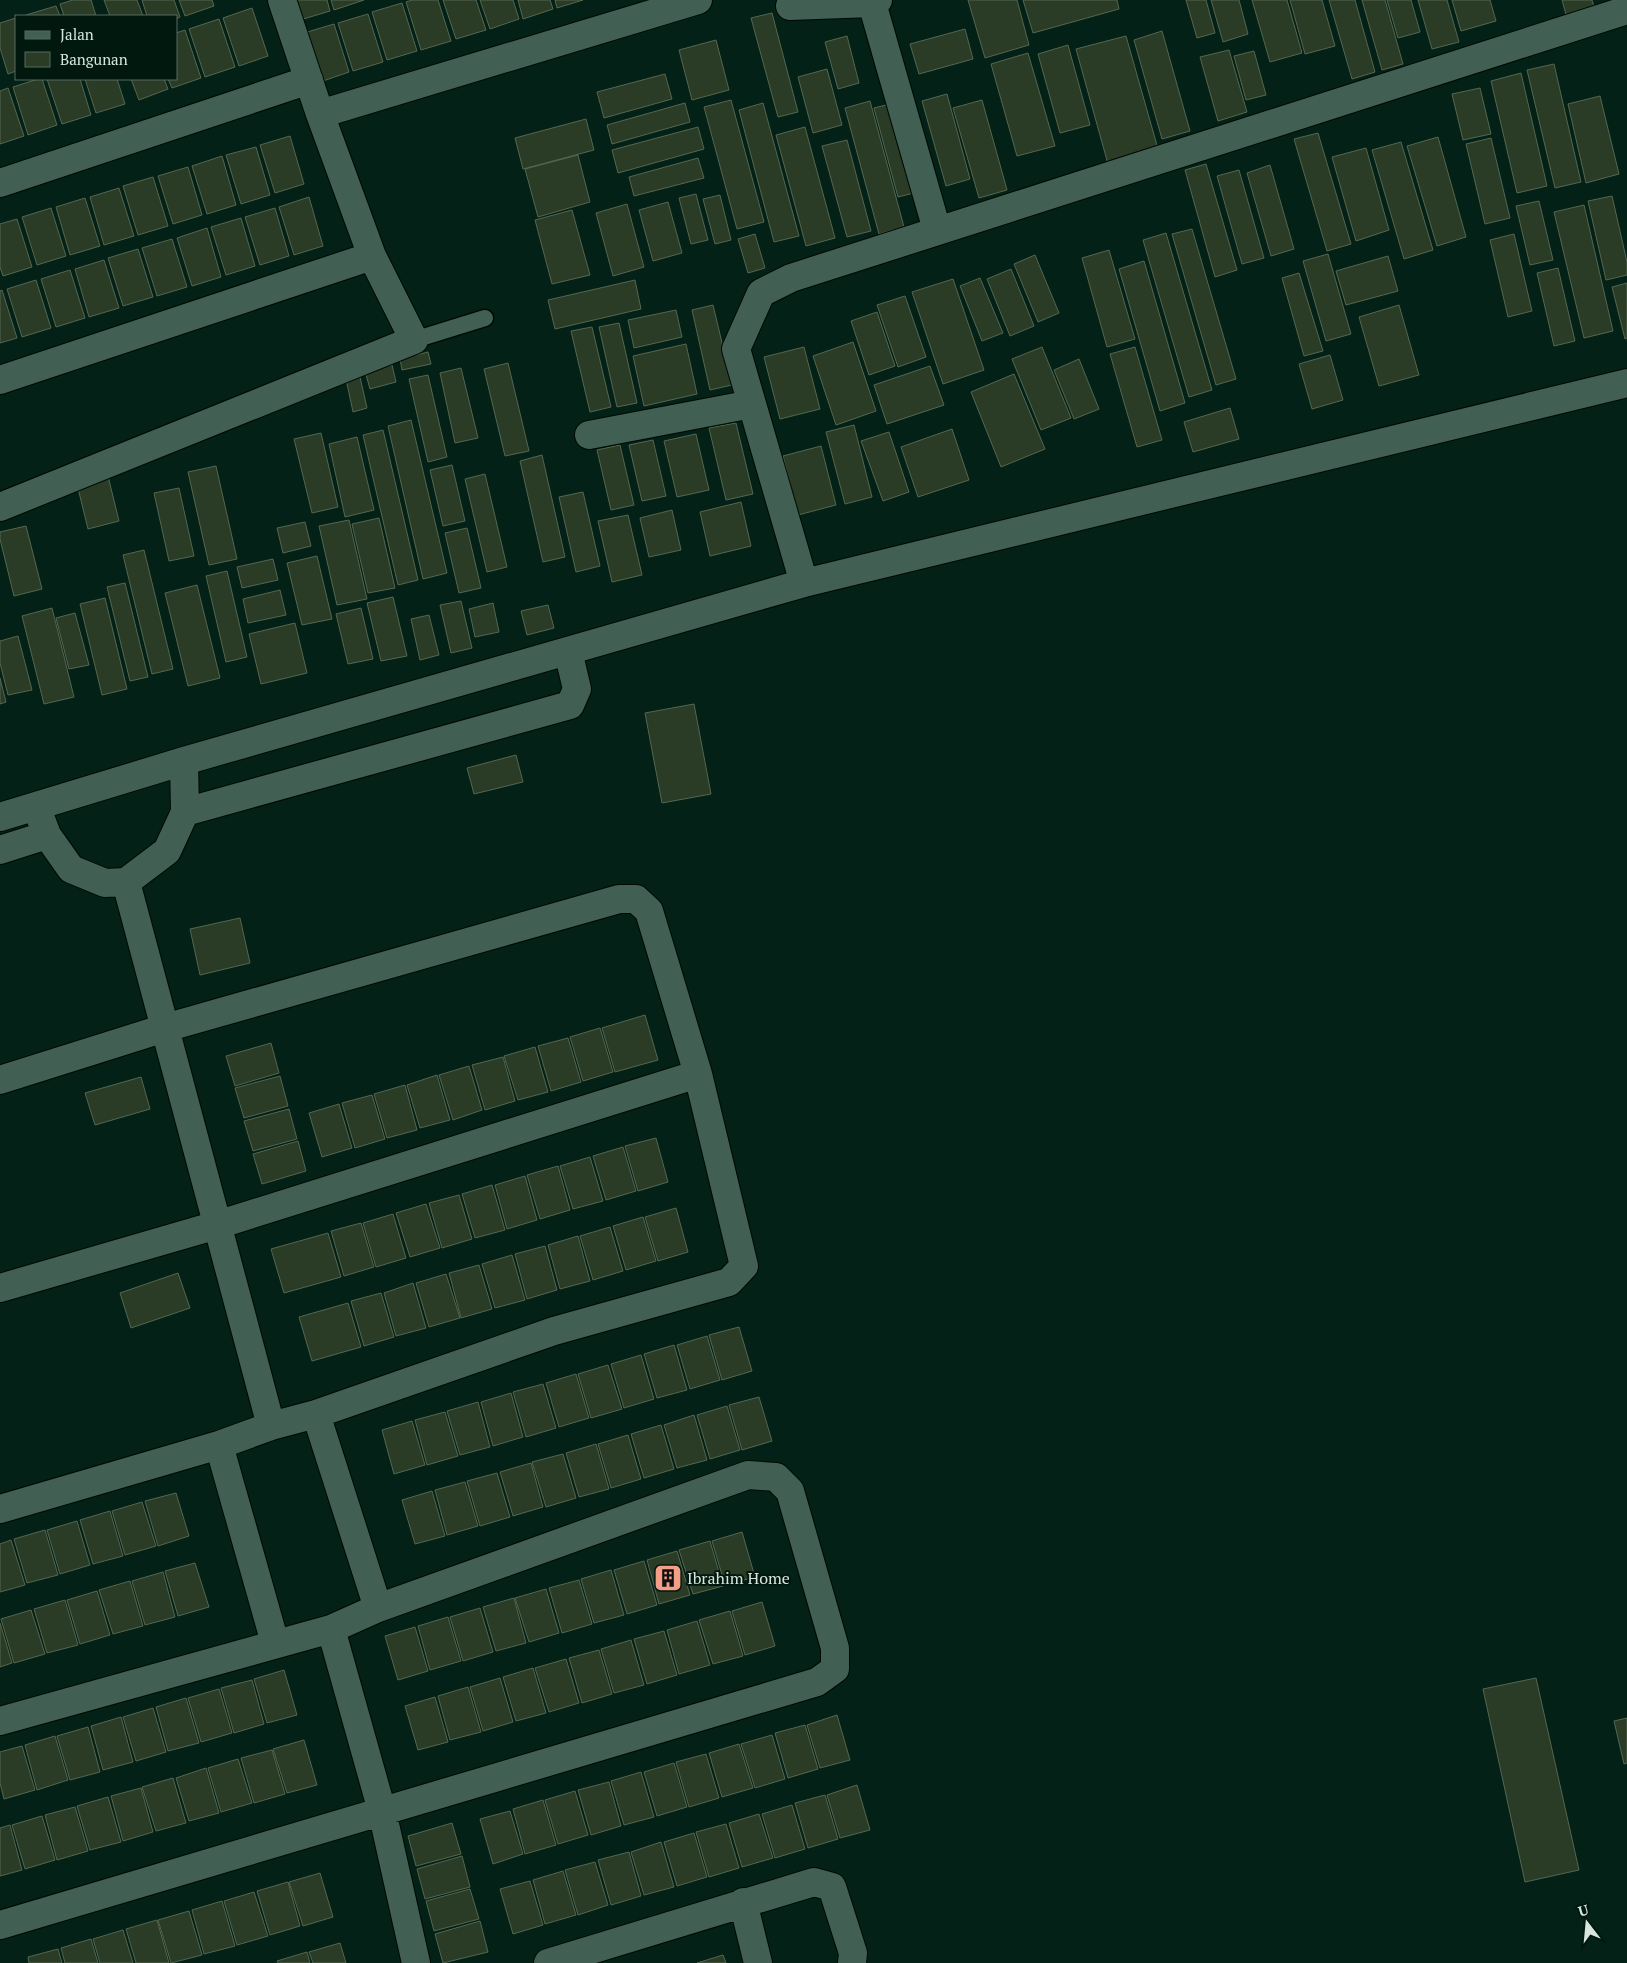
<svg xmlns="http://www.w3.org/2000/svg" width="1627" height="1963" viewBox="0 0 1627 1963" font-family="'PT Serif',serif">
<rect width="100%" height="100%" fill="#032116"/>
<path fill="#2a3b26" stroke="#556751" d="M73,0H91L96,16H64L60,4Z
M104,0H137L143,16H110Z
M142,0H174L180,17L176,19V16H147Z
M179,0H212L214,6L185,16Z
M294,0H327L330,11L300,20Z
M331,0H364L334,10Z
M412,0H438L451,41L421,50L406,2Z
M443,0H476L486,30L456,39Z
M480,0H513L519,19L490,29Z
M518,0H550L553,9L523,19Z
M555,0H583L557,8Z
M968,0H1017L1029,45L985,58Z
M1023,0H1117L1119,9L1033,33Z
M1186,0H1206L1215,33L1197,38Z
M1211,0H1239L1248,34L1223,42Z
M1252,0H1287L1302,53L1270,62Z
M1290,0H1322L1335,46L1305,54Z
M1329,0H1355L1375,72L1352,79Z
M1362,0H1385L1403,64L1382,70Z
M1387,0H1411L1420,32L1398,38Z
M1418,0H1447L1459,42L1432,49Z
M1452,0H1490L1496,21L1461,31Z
M1562,0H1592L1596,14L1568,22Z
M402,3L417,51L387,60L372,12Z
M56,6L60,16H27L26,15Z
M252,8L268,56L239,66L223,18Z
M772,13L798,112L778,117L751,18Z
M368,14L383,62L353,71L338,23Z
M16,18V71L8,74L0,48V23Z
M219,19L235,67L205,77L189,29Z
M334,24L349,72L320,82L304,33Z
M965,29L973,59L919,74L910,44Z
M185,30L201,78L172,88L168,79H176V33Z
M1162,31L1190,131L1162,139L1134,40Z
M847,36L859,83L838,89L825,42Z
M1126,36L1158,149L1108,164L1076,49Z
M716,40L729,90L692,100L679,50Z
M1068,45L1090,125L1060,133L1038,54Z
M1229,50L1247,112L1218,121L1200,57Z
M1254,51L1266,95L1246,100L1234,56Z
M1028,53L1055,146L1017,156L991,64Z
M1554,64L1581,182L1555,188L1527,70Z
M827,69L842,125L813,133L798,77Z
M1521,73L1547,186L1517,193L1491,81Z
M665,74L672,99L604,118L597,92Z
M38,79H42L57,125L28,135L13,87Z
M47,79H80L91,115L62,124Z
M85,79H117L125,104L96,113Z
M131,79H164L168,89L139,100Z
M8,88L24,136L0,144V91Z
M1480,88L1491,134L1463,140L1452,94Z
M947,94L970,179L946,186L922,101Z
M1600,96L1619,174L1586,183L1568,104Z
M731,100L764,222L737,229L704,107Z
M982,100L1007,190L979,198L953,108Z
M870,101L904,227L879,234L845,108Z
M898,102L922,191L898,197L874,108Z
M685,103L690,122L612,144L607,125Z
M763,103L799,236L774,242L739,110Z
M586,119L594,150L523,169L515,138Z
M698,127L704,149L618,173L612,150Z
M805,127L835,238L806,246L776,135Z
M1318,133L1351,244L1327,251L1294,139Z
M290,136L304,184L275,193L260,145Z
M1438,137L1466,237L1437,246L1407,146Z
M1491,138L1510,218L1485,224L1466,144Z
M847,140L871,231L847,237L822,146Z
M1401,142L1433,250L1404,259L1372,150Z
M256,147L270,195L241,204L226,155Z
M1366,148L1389,230L1356,241L1332,157Z
M578,155L590,202L538,217L525,169Z
M222,156L236,205L207,214L192,166Z
M698,158L704,178L634,196L629,177Z
M1206,164L1237,270L1215,277L1185,170Z
M1270,165L1294,249L1271,256L1247,173Z
M188,167L202,215L173,224L158,176Z
M1239,170L1264,258L1242,264L1217,176Z
M153,177L168,226L138,235L123,186Z
M119,188L134,236L104,245L90,197Z
M696,194L708,240L691,244L679,198Z
M720,195L731,240L715,244L703,199Z
M1612,196L1627,262V275L1606,280L1588,201Z
M309,197L323,246L294,255L279,207Z
M85,198L100,246L70,255L56,207Z
M1539,201L1553,260L1530,265L1516,206Z
M668,202L682,253L653,261L639,210Z
M627,204L644,267L613,276L596,213Z
M1584,205L1613,331L1584,338L1554,212Z
M51,208L66,256L37,265L22,217Z
M275,208L289,256L260,265L245,217Z
M572,210L590,275L552,284L535,220Z
M241,218L255,266L226,275L211,227Z
M17,219L32,267L3,276L0,267V224Z
M207,228L221,277L192,286L177,238Z
M1192,229L1236,379L1216,385L1172,234Z
M1166,233L1212,390L1189,397L1143,240Z
M755,234L765,268L748,273L738,239Z
M1514,234L1532,311L1508,317L1490,240Z
M172,239L187,287L157,296L142,248Z
M138,249L153,297L123,306L108,258Z
M1109,250L1135,339L1107,347L1082,258Z
M1328,254L1351,334L1326,341L1303,261Z
M1035,255L1059,313L1038,322L1014,264Z
M1388,256L1398,291L1346,305L1336,271Z
M104,260L119,308L89,317L75,269Z
M1144,261L1185,403L1160,411L1119,269Z
M1558,268L1575,341L1554,346L1537,273Z
M1011,269L1034,326L1010,336L987,279Z
M70,270L85,318L56,327L41,279Z
M1299,273L1323,351L1304,356L1282,278Z
M980,278L1003,333L982,341L960,286Z
M953,279L984,370L943,384L912,292Z
M36,280L51,328L22,337L7,289Z
M635,280L641,309L555,329L548,300Z
M1627,283V338L1625,339L1612,287Z
M2,290L17,338L0,343V291Z
M905,296L926,357L898,367L877,305Z
M713,305L732,385L710,390L692,310Z
M1399,305L1419,375L1379,386L1359,317Z
M676,310L682,337L634,348L628,320Z
M877,312L895,366L869,375L851,321Z
M619,323L637,403L617,407L599,327Z
M592,327L611,407L590,412L571,331Z
M853,342L876,411L836,425L813,356Z
M686,344L697,394L644,406L633,356Z
M804,347L820,409L780,419L764,357Z
M1042,347L1071,418L1041,430L1012,359Z
M1135,347L1162,440L1137,447L1110,354Z
M428,352L431,364L402,370L400,359Z
M1330,355L1343,400L1312,409L1299,364Z
M1079,359L1099,409L1074,419L1054,370Z
M508,363L529,451L505,456L484,369Z
M392,365L396,382L370,389L365,371Z
M930,366L944,405L887,424L874,385Z
M461,368L478,438L455,443L440,373Z
M1014,374L1045,449L1001,467L971,392Z
M428,375L447,457L428,462L409,379Z
M360,377L367,408L353,412L346,379Z
M1230,408L1239,439L1193,452L1184,422Z
M411,420L447,573L423,579L388,426Z
M736,423L753,494L726,500L709,428Z
M854,425L872,497L845,504L826,432Z
M952,429L969,480L918,497L901,447Z
M383,430L418,580L398,585L363,435Z
M889,432L909,492L883,501L861,441Z
M321,433L338,507L312,513L294,439Z
M696,434L709,490L677,497L664,441Z
M357,437L374,510L345,517L329,444Z
M653,440L666,496L642,501L629,445Z
M620,445L634,505L611,510L597,450Z
M821,446L836,505L798,515L783,456Z
M542,455L565,557L543,562L520,461Z
M452,465L465,521L443,526L430,470Z
M216,466L237,559L209,565L188,472Z
M485,474L507,567L487,572L465,479Z
M108,476L119,521L88,529L77,484Z
M179,488L194,556L169,561L154,493Z
M583,492L600,566L576,572L559,497Z
M741,502L751,546L710,556L700,512Z
M672,510L681,550L649,557L640,518Z
M628,515L642,575L612,582L598,521Z
M379,518L395,588L368,593L352,524Z
M349,520L367,599L337,605L319,526Z
M305,522L311,546L283,553L277,528Z
M26,526L42,589L14,596L0,539V532Z
M467,528L481,588L459,593L445,533Z
M144,550L173,669L152,674L123,555Z
M317,556L332,619L302,625L287,563Z
M273,559L278,580L242,588L237,567Z
M227,571L247,657L226,662L206,576Z
M125,583L148,677L130,681L107,587Z
M197,585L220,678L188,686L165,593Z
M280,590L286,615L248,623L243,599Z
M393,597L407,656L381,661L367,603Z
M105,598L127,689L102,695L80,604Z
M461,601L472,648L451,653L440,605Z
M493,603L499,632L475,637L469,609Z
M548,605L554,628L527,635L521,611Z
M52,608L74,697L44,704L22,616Z
M361,608L373,659L348,664L336,614Z
M75,613L89,665L69,669L56,618Z
M429,615L439,655L420,660L411,619Z
M295,623L307,673L261,684L249,634Z
M18,636L32,690L8,695L0,663V641Z
M0,678L6,702L0,704Z
M694,704L711,794L662,803L645,713Z
M516,755L523,782L474,794L467,768Z
M240,918L250,963L200,975L190,929Z
M645,1015L658,1060L615,1072L602,1028Z
M600,1028L613,1072L583,1081L570,1037Z
M568,1038L581,1082L551,1091L538,1046Z
M271,1043L279,1073L235,1086L226,1056Z
M535,1047L548,1092L518,1100L504,1056Z
M503,1057L515,1101L485,1110L472,1065Z
M469,1066L482,1110L453,1120L439,1075Z
M437,1075L450,1120L420,1128L407,1085Z
M280,1076L288,1106L244,1118L235,1088Z
M141,1077L150,1109L95,1125L85,1093Z
M405,1085L417,1130L387,1138L374,1094Z
M372,1095L385,1139L355,1148L342,1103Z
M339,1104L352,1148L322,1157L309,1113Z
M289,1109L297,1139L253,1151L244,1121Z
M656,1138L668,1182L638,1191L625,1146Z
M298,1141L306,1171L262,1184L253,1154Z
M623,1147L636,1191L606,1200L593,1156Z
M590,1157L603,1201L573,1209L560,1166Z
M558,1166L570,1210L540,1219L527,1175Z
M525,1176L537,1220L507,1229L495,1185Z
M492,1185L505,1230L475,1238L462,1194Z
M459,1195L472,1239L442,1248L429,1203Z
M426,1204L440,1248L410,1257L396,1213Z
M676,1208L688,1252L658,1261L645,1217Z
M393,1214L406,1258L376,1267L363,1223Z
M643,1217L656,1261L626,1270L613,1226Z
M361,1223L374,1267L344,1276L331,1231Z
M610,1227L623,1271L593,1280L580,1236Z
M328,1233L341,1277L284,1293L271,1249Z
M578,1236L590,1281L560,1289L548,1245Z
M545,1246L557,1290L527,1299L515,1254Z
M512,1255L525,1300L495,1308L482,1264Z
M479,1265L492,1309L461,1318L449,1273Z
M178,1273L190,1308L131,1328L120,1293Z
M446,1274L460,1318L429,1327L416,1283Z
M413,1283L426,1328L396,1336L384,1293Z
M381,1293L394,1337L364,1346L351,1301Z
M348,1303L361,1347L312,1361L299,1317Z
M739,1327L752,1371L722,1380L709,1335Z
M707,1336L720,1380L690,1389L677,1345Z
M674,1345L687,1390L657,1398L644,1354Z
M641,1355L654,1399L624,1408L611,1364Z
M608,1365L622,1409L591,1418L578,1374Z
M576,1374L589,1418L559,1427L546,1383Z
M543,1384L556,1428L526,1437L513,1392Z
M511,1393L523,1437L493,1446L481,1402Z
M759,1397L772,1441L742,1450L729,1405Z
M478,1402L490,1447L460,1455L447,1411Z
M727,1406L740,1450L710,1459L697,1415Z
M445,1412L458,1456L427,1465L415,1420Z
M694,1415L707,1460L677,1468L664,1425Z
M412,1421L425,1465L394,1474L382,1430Z
M661,1425L674,1469L644,1478L631,1434Z
M628,1435L641,1479L611,1488L598,1444Z
M596,1444L609,1489L579,1497L566,1453Z
M563,1454L576,1498L546,1507L532,1462Z
M531,1463L543,1507L513,1516L500,1472Z
M497,1473L510,1517L480,1526L467,1481Z
M465,1482L478,1526L447,1535L435,1490Z
M432,1491L445,1536L415,1544L402,1500Z
M176,1493L189,1536L158,1546L145,1501Z
M142,1502L156,1546L125,1555L112,1511Z
M110,1511L123,1556L93,1564L80,1520Z
M77,1521L90,1565L60,1574L47,1530Z
M45,1530L58,1575L27,1583L14,1539Z
M742,1532L755,1577L725,1585L712,1541Z
M11,1540L25,1585L0,1592V1544Z
M710,1541L723,1586L693,1594L679,1550Z
M677,1551L690,1595L659,1604L647,1560Z
M644,1561L657,1605L627,1614L614,1570Z
M195,1563L209,1607L178,1616L165,1571Z
M611,1570L624,1615L594,1623L581,1579Z
M163,1572L175,1617L145,1625L132,1581Z
M579,1580L592,1624L562,1633L549,1588Z
M130,1581L143,1626L113,1634L99,1590Z
M546,1589L559,1633L529,1642L515,1598Z
M97,1591L110,1635L80,1644L67,1600Z
M514,1598L526,1643L496,1651L483,1607Z
M65,1600L78,1645L47,1653L34,1609Z
M762,1602L775,1646L745,1655L732,1611Z
M480,1608L493,1652L463,1661L450,1617Z
M31,1610L45,1654L14,1663L1,1619Z
M730,1611L743,1656L713,1664L699,1620Z
M448,1617L461,1661L430,1670L418,1626Z
M697,1621L710,1665L679,1674L667,1630Z
M0,1623L12,1663L0,1667Z
M415,1627L428,1671L398,1680L385,1636Z
M664,1631L677,1675L647,1684L634,1639Z
M631,1640L644,1685L614,1693L601,1649Z
M599,1650L612,1694L582,1703L569,1658Z
M566,1659L579,1703L549,1712L535,1668Z
M533,1668L546,1713L516,1721L503,1677Z
M284,1670L297,1715L267,1723L254,1679Z
M500,1678L513,1722L483,1731L470,1687Z
M1536,1678L1579,1870L1525,1882L1483,1689Z
M252,1680L264,1724L234,1733L221,1688Z
M468,1687L481,1732L450,1740L438,1696Z
M219,1689L232,1733L201,1742L188,1698Z
M435,1697L448,1742L418,1750L405,1706Z
M186,1698L199,1743L168,1751L156,1707Z
M153,1708L166,1752L136,1761L123,1717Z
M837,1715L850,1760L820,1768L807,1725Z
M121,1717L133,1762L103,1770L91,1726Z
M1627,1718V1763L1624,1764L1614,1721Z
M805,1725L818,1769L788,1778L775,1733Z
M88,1727L100,1772L70,1780L57,1736Z
M772,1735L785,1779L755,1788L741,1744Z
M55,1736L68,1780L37,1790L25,1745Z
M304,1740L317,1785L287,1793L273,1749Z
M739,1744L753,1788L722,1797L709,1753Z
M22,1746L35,1790L4,1799L0,1783V1752Z
M272,1750L285,1794L254,1803L241,1758Z
M706,1754L719,1798L689,1807L676,1762Z
M238,1759L252,1803L221,1812L208,1768Z
M674,1763L687,1807L657,1816L644,1772Z
M206,1768L219,1813L189,1821L176,1778Z
M641,1772L654,1817L624,1825L611,1781Z
M173,1778L186,1823L156,1831L142,1787Z
M609,1782L621,1826L591,1835L578,1790Z
M857,1785L870,1830L840,1838L827,1795Z
M141,1788L153,1832L123,1841L111,1796Z
M575,1791L588,1835L558,1844L545,1800Z
M825,1795L838,1839L808,1848L795,1803Z
M108,1797L121,1842L90,1850L77,1806Z
M543,1800L556,1845L525,1854L513,1809Z
M792,1805L805,1849L775,1858L762,1814Z
M75,1807L88,1851L57,1860L45,1815Z
M510,1811L523,1854L493,1864L480,1819Z
M759,1814L773,1858L742,1867L729,1823Z
M42,1816L55,1860L25,1869L12,1825Z
M452,1823L461,1854L416,1866L408,1836Z
M726,1824L739,1868L709,1877L696,1832Z
M10,1825L22,1870L0,1876V1828Z
M694,1833L707,1877L677,1886L664,1842Z
M661,1842L674,1887L644,1895L631,1852Z
M629,1852L641,1896L611,1905L598,1860Z
M462,1856L470,1887L425,1899L417,1869Z
M595,1862L608,1905L578,1915L565,1870Z
M563,1871L576,1915L545,1924L533,1880Z
M320,1873L333,1917L303,1926L289,1882Z
M530,1881L543,1925L513,1934L500,1889Z
M288,1882L300,1926L270,1935L257,1891Z
M470,1889L479,1919L434,1931L426,1901Z
M254,1892L268,1936L237,1945L224,1901Z
M222,1901L235,1946L204,1954L192,1910Z
M189,1911L202,1955L171,1963L158,1920Z
M157,1920L169,1963H136L126,1929Z
M480,1921L488,1952L443,1963L435,1934Z
M123,1930L133,1963H100L93,1939Z
M91,1939L98,1963H65L61,1948Z
M340,1943L346,1963H313L309,1952Z
M58,1949L62,1963H29L28,1957Z
M307,1952L310,1963H278L277,1961Z
M723,1955L726,1963H697Z"/>
<g fill="none" stroke-linecap="round" stroke-linejoin="round">
<defs>
<path id="lane" d="M414,340L485,318"/>
<path id="street" d="M872,3L937,230
M790,6L872,3L878,0
M320,114L698,0
M0,183L309,80
M0,380L372,256L320,114L282,0
M589,435L752,404
M0,507L414,340L372,256
M804,583L736,349L761,293L791,278L1627,10
M36,806L47,835L71,869L105,883L126,882L167,851L185,812L184,761
M185,812L570,705L577,689L568,651
M0,817L184,761L804,583L1627,383
M0,850L47,835
M126,882L271,1426
M0,1080L165,1028L619,899H636L649,911L698,1074L744,1266L729,1282L554,1331L316,1414L271,1426L219,1445L0,1509
M0,1288L217,1225L698,1074
M316,1414L378,1608
M219,1445L275,1643
M331,1629L382,1811L416,1963
M0,1721L331,1629L378,1608L748,1475L776,1477L790,1491L835,1648V1669L817,1682L0,1925
M743,1902L758,1963
M548,1963L814,1882L832,1887L853,1953L852,1963"/>
</defs>
<use href="#lane" stroke="#000904" stroke-width="19"/>
<use href="#street" stroke="#000904" stroke-width="30"/>
<use href="#lane" stroke="#415f52" stroke-width="16"/>
<use href="#street" stroke="#415f52" stroke-width="28"/>
</g>
<defs>
<symbol id="building-square" viewBox="-11 -11 22 22"><rect x="-9" y="-9" width="18" height="18" rx="4" fill="#f49e87" stroke="#00180e"/><path d="M-4-6H4V6H1V3H-1V6H-4ZM-2.5-4.3h1.7v1.8h-1.7ZM.8-4.3h1.7v1.8H.8ZM-2.5-1h1.7V.8h-1.7ZM.8-1h1.7V.8H.8Z" fill="#111"/></symbol>
</defs>
<g fill-rule="evenodd">
<use href="#building-square" x="652" y="1562" width="32" height="32"/>
</g>
<g text-anchor="middle" stroke-width="4" stroke-linejoin="round" paint-order="stroke">
<g font-size="16" fill="#d6e6de" stroke="#00180e" text-anchor="start">
<text x="687" y="1584">Ibrahim Home</text>
</g>
</g>
<rect x="15" y="15" width="162" height="65" fill="#00180e" stroke="#566a61"/>
<rect x="25" y="31" width="25" height="8" fill="#415f52" stroke="#566a61"/>
<text x="60" y="40" font-size="15" fill="#d6e6de">Jalan</text>
<rect x="25" y="52" width="25" height="15" fill="#2a3b26" stroke="#566a61"/>
<text x="60" y="65" font-size="15" fill="#d6e6de">Bangunan</text>
<g transform="translate(1587 1923) rotate(344)" stroke="#00180e" stroke-width="4" paint-order="stroke">
<path d="M0-4L9 19L0 12L-9 19Z" fill="#d6e6de"/>
<text y="-8" font-size="14" font-weight="bold" text-anchor="middle" fill="#d6e6de">U</text>
</g>
</svg>
